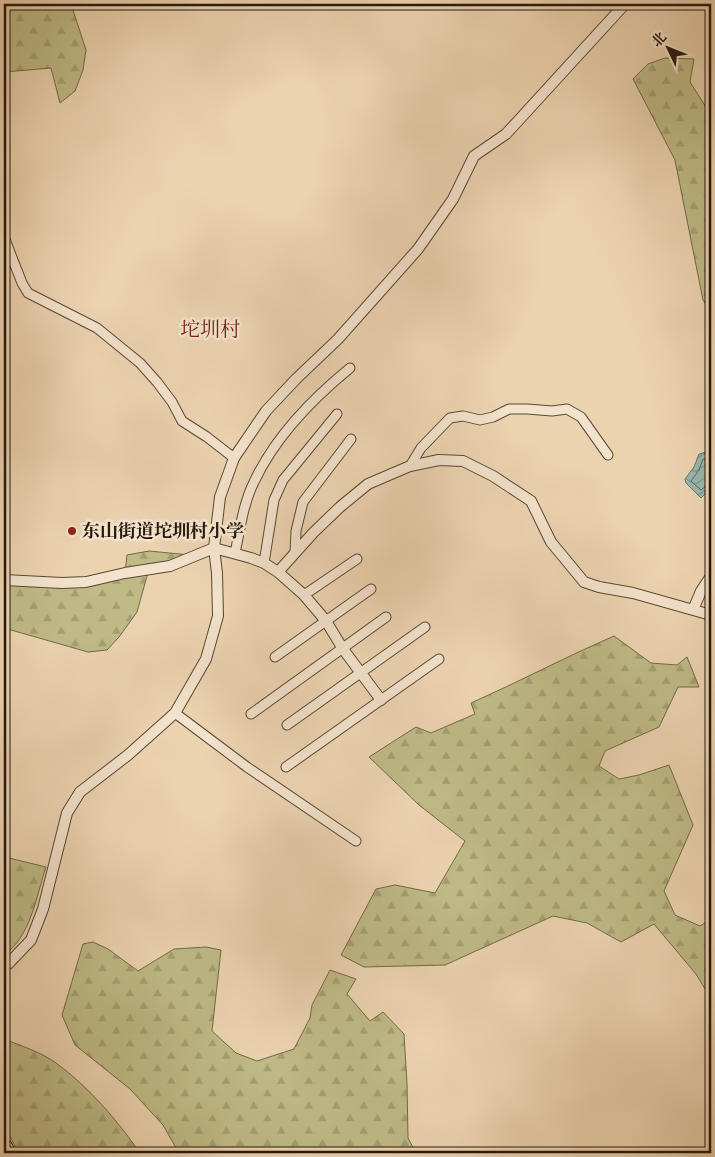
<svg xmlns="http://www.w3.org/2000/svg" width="715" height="1157" viewBox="0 0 715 1157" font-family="'Libre Bodoni','Noto Serif SC',serif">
<defs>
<pattern id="forest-firs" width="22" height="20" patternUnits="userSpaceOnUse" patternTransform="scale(1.25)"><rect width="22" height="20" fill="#bfba86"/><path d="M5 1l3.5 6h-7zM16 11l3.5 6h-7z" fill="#a49f72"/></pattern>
<pattern id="water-waves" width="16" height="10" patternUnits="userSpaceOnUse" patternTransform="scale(1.25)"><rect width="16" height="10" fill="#99b7b0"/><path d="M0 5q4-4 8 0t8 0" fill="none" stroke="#7d948d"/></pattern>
</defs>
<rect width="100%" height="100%" fill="#ecd3b0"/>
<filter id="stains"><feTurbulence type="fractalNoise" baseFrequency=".004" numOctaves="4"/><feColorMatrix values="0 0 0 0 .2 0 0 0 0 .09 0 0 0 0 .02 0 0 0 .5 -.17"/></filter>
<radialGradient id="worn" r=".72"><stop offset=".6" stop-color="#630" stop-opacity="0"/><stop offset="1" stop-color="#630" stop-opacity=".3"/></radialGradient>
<path fill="url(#forest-firs)" stroke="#726948" d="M4,4H71L86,50L83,70L75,91L60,103L51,68L4,72Z
M665,58L694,59L690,82L711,115V312L703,300L675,160L633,79L648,64Z
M149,551L190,555L149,569L137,612L119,637L107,650L88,652L4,628V580L62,583L125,573L127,555Z
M614,636L651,663L677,665L687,657L699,687H678L659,727L605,751L599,766L619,779L639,775L669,765L693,825L664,891L675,915L700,926L711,919V999L696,974L654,924L621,942L587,923L553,916L445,965L364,967L341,955L376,889L395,885L435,893L465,841L419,805L369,757L416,727L431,733L475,714L471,703C519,682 565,657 614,636Z
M4,851L9,858L46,867C36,897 31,936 4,955Z
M93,942L108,949L138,971L174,949L206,947L221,950L212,1031L236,1053L257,1061L294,1049L310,1018L312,1005L330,970L356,979L347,994L370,1021L383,1012L404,1034L407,1084L408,1138L416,1153H179L163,1125L130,1089L75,1045L62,1015L83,944Z
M4,1039C19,1045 43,1053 56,1063C89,1087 117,1120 140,1153H19L4,1126Z"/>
<path fill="url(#water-waves)" stroke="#6b776e" d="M706,452L711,458V488L701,498L686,483L685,479L694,467L699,454Z"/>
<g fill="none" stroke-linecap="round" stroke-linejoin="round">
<path stroke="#60685e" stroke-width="1" d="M711,461L703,459L699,470L691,481L701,490L707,485H711"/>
<defs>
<path id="minor" d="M4,237L22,283L28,293L97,328L140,363L157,382L172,402L182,421L207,437L234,458
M410,466L421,448L450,418L463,416L480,420L493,417L509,409H527L552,411L567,409L581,417L608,455
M235,553C240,530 243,504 254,482C275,437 312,399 350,368
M295,553L296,531L303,502L351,439
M264,563L274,500L283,480L337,414
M304,595L357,559
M275,657L371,589
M175,713L247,767L356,841
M251,714L386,617
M287,725L425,627
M286,767L439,659"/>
<path id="tertiary" d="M278,572L313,533L340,507L368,484L410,466L439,460L463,461L493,476L531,501L551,542L584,582L599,587L633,593L711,615
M4,580L62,583L86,582L125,573L170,566L214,548L251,558L264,563L278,572L304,595L326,621L343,649L381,700
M693,610L701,591L711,576
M4,966L8,964L31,940L43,909L67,813L80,792L128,755L175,713L206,659L218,616L217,573L214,548L220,497L234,458L266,411L296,379L338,339L418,249L453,199L474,156L506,134L625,4"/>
<path id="motorway" d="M4,1146L8,1153"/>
</defs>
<use href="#minor" stroke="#584734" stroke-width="11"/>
<use href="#tertiary" stroke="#584734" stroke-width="12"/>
<use href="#motorway" stroke="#26180b" stroke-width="17"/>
<use href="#minor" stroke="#f3e2cc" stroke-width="9"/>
<use href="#tertiary" stroke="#f3e2cc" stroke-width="10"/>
<use href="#motorway" stroke="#ecd3b0" stroke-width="15"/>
</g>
<circle fill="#8f2418" stroke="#f3e2cc" stroke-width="2" cx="72" cy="531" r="5"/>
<g text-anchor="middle" stroke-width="5" stroke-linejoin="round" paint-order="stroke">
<g font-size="18" font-weight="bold" fill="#26180b" stroke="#f3e2cc" text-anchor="start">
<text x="82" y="537">东山街道坨圳村小学</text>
</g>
<g font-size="20" fill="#7a1f14" stroke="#f3e2cc">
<text x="210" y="336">坨圳村</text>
</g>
</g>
<rect width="715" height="1157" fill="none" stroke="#ecd3b0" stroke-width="20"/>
<rect x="5" y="5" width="705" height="1147" fill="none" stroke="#26180b" stroke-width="2.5"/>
<rect x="10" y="10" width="695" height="1137" fill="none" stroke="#26180b"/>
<g transform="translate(668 48) rotate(313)" stroke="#f3e2cc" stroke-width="4" paint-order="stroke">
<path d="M0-4L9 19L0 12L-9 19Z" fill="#26180b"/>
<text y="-8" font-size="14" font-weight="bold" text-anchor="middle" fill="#26180b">北</text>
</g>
<rect width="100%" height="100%" filter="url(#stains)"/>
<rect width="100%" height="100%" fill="url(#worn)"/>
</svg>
